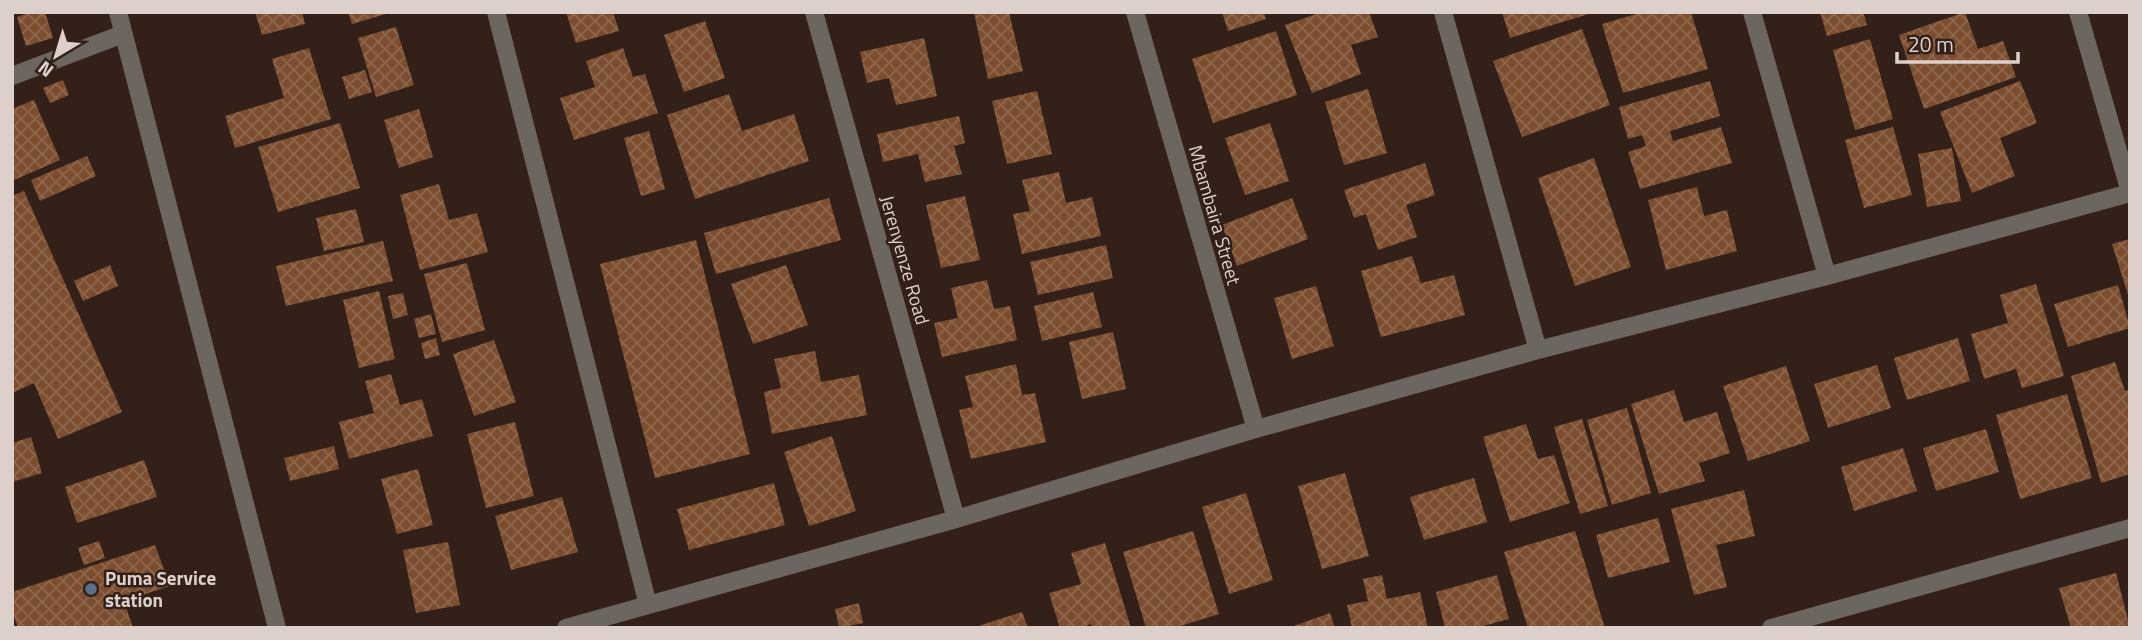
<svg xmlns="http://www.w3.org/2000/svg" width="2142" height="640" viewBox="0 0 2142 640" font-family="'Titillium Web',sans-serif">
<defs>
<pattern id="building-cross-hatch" width="8" height="8" patternUnits="userSpaceOnUse" patternTransform="scale(1.75)"><rect width="8" height="8" fill="#7c4e2f"/><path d="M0 0l8 8M0 8l8-8" fill="none" stroke="#8e664c"/></pattern>
</defs>
<rect width="100%" height="100%" fill="#332119"/>
<path fill="url(#building-cross-hatch)" d="M31,12H45L53,38L26,46L17,17Z
M255,12H302L305,24L262,35Z
M348,12H389V13L352,24Z
M566,12H613L619,31L576,43Z
M974,12H1009L1023,71L988,79Z
M1222,12H1264L1266,19L1228,31Z
M1322,12H1369L1378,37L1351,45L1361,74L1312,93L1285,25Z
M1502,12H1592V13L1510,38Z
M1643,12H1691L1708,69L1623,93L1602,24Z
M1820,12H1863L1867,25L1827,36Z
M1965,12L1978,49L2003,41L2016,77L1924,109L1899,35Z
M705,21L725,78L684,92L664,35Z
M396,27L414,85L376,97L358,38Z
M1582,29L1610,105L1522,137L1493,61Z
M1276,31L1297,95L1213,123L1192,59Z
M924,38L937,96L896,105L889,78L867,83L860,52Z
M1870,39L1893,119L1855,130L1833,50Z
M309,48L331,119L235,148L225,116L284,98L272,59Z
M623,48L633,77L645,74L658,113L574,140L560,98L595,87L586,61Z
M365,70L372,92L349,99L342,77Z
M63,80L69,95L50,103L43,88Z
M1710,81L1720,116L1670,131L1673,141L1721,127L1732,163L1640,189L1628,152L1646,146L1642,135L1628,139L1619,107Z
M2020,81L2037,123L2000,138L2015,176L1972,193L1940,112Z
M1368,89L1387,153L1344,165L1325,102Z
M1037,91L1052,154L1007,164L992,101Z
M729,94L742,131L794,114L809,161L695,199L667,115Z
M34,100L60,160L12,181V109Z
M419,109L433,157L399,168L384,120Z
M959,116L965,143L954,146L962,174L925,182L918,154L883,162L877,134Z
M340,123L360,188L278,212L258,147Z
M1270,123L1289,181L1245,195L1225,138Z
M1893,127L1912,195L1864,208L1845,140Z
M649,131L665,189L641,196L624,138Z
M1952,148L1961,201L1927,207L1918,154Z
M87,156L96,176L40,201L31,180Z
M1594,158L1631,267L1575,286L1538,178Z
M1425,163L1435,195L1406,205L1417,237L1378,250L1366,214L1354,218L1344,190Z
M1059,172L1066,203L1092,197L1101,236L1022,254L1013,214L1030,211L1022,180Z
M439,184L449,220L477,213L488,252L420,270L400,195Z
M1697,187L1704,216L1727,210L1737,251L1666,270L1648,200Z
M24,191L122,412L58,439L34,383L12,393V196Z
M965,196L980,260L941,268L926,205Z
M829,198L841,240L716,274L704,233Z
M1292,198L1308,239L1237,266L1222,225Z
M356,209L364,242L324,251L316,218Z
M2130,239V298H2129L2112,244Z
M696,240L750,454L655,478L600,264Z
M383,241L393,281L286,306L276,266Z
M1106,245L1113,278L1038,295L1030,262Z
M1412,256L1421,283L1454,275L1465,315L1381,337L1361,271Z
M467,263L485,330L442,342L424,274Z
M110,265L118,286L83,301L74,281Z
M786,265L808,325L753,344L731,284Z
M987,280L994,309L1010,306L1017,340L942,357L934,323L958,318L951,288Z
M2036,284L2064,376L2022,388L2016,369L1984,379L1971,334L2008,323L2000,295Z
M2118,285L2130,328L2068,347L2054,304Z
M1316,286L1334,346L1292,359L1274,298Z
M379,291L395,359L359,368L343,300Z
M1093,292L1102,327L1042,341L1034,306Z
M403,293L408,315L393,319L388,296Z
M431,314L436,334L419,338L414,319Z
M1113,332L1126,389L1082,399L1069,342Z
M436,338L440,355L425,359L421,343Z
M1958,338L1970,381L1907,400L1894,358Z
M494,340L516,402L474,416L453,354Z
M815,351L821,382L859,375L867,415L772,434L764,392L781,388L774,359Z
M2115,362L2125,391L2130,390V474L2101,483L2071,376Z
M1016,364L1022,395L1035,393L1046,442L971,459L959,410L973,407L965,376Z
M1877,365L1891,408L1828,428L1814,384Z
M1786,366L1810,441L1748,461L1723,386Z
M391,374L400,405L422,399L433,436L349,459L339,422L374,413L365,381Z
M1674,390L1684,422L1717,412L1730,453L1699,463L1705,481L1659,494L1631,404Z
M2067,394L2092,478L2020,499L1996,415Z
M1627,408L1651,493L1612,505L1587,420Z
M1582,419L1608,506L1580,514L1554,427Z
M515,422L534,496L486,508L467,434Z
M1526,424L1538,459L1554,455L1570,503L1510,522L1483,437Z
M1986,429L1999,472L1936,491L1923,448Z
M832,436L856,511L809,526L784,452Z
M31,437L42,473L12,482V443Z
M334,446L339,469L290,481L284,458Z
M1903,448L1917,491L1854,511L1841,467Z
M144,460L157,497L77,523L65,487Z
M418,469L433,525L397,534L381,479Z
M1345,473L1369,556L1322,569L1298,486Z
M1474,478L1487,522L1424,540L1410,497Z
M774,483L785,525L689,550L677,509Z
M1744,490L1755,536L1716,545L1727,587L1694,595L1671,509Z
M1246,493L1273,580L1229,594L1202,507Z
M562,497L578,552L511,570L495,516Z
M1658,518L1670,562L1608,578L1596,535Z
M1193,531L1219,614L1174,628H1146L1123,552Z
M1575,531L1605,628H1528L1504,552Z
M99,541L105,558L84,565L78,548Z
M448,542L460,605L416,613L403,550Z
M1105,543L1131,628H1092L1091,624L1080,628H1060L1049,593L1081,584L1071,553Z
M155,545L170,586L124,601L133,628H18L12,611V592Z
M2116,573L2130,628H2071L2059,588Z
M1382,575L1387,599L1420,592L1428,628H1352L1347,605L1368,601L1363,579Z
M1497,575L1509,619L1476,628H1445L1436,592Z
M859,603L863,623L839,628L835,609Z
M1022,612L1028,628H975V627Z
M1330,613L1335,628H1292L1291,627Z"/>
<g fill="none" stroke-linecap="round" stroke-linejoin="round">
<path stroke="#6d655f" stroke-width="18" d="M118,12L277,628
M496,12L648,605
M814,12L956,519
M1135,12L1256,429
M1443,12L1538,350
M1752,12L1827,276
M2078,12L2130,192
M12,76L123,34
M566,628L956,519L1256,429L1538,350L1827,276L2130,193
M1771,628L2130,528"/>
</g>
<circle fill="#5c6f8a" stroke="#332119" stroke-width="2.5" cx="91" cy="589" r="7"/>
<g text-anchor="middle" stroke-width="5" stroke-linejoin="round" paint-order="stroke">
<g font-size="19" fill="#ddd0cb" stroke="#332119">
<text transform="translate(1215 215) rotate(74)" y="7">Mbambaira Street</text>
<text transform="translate(905 260) rotate(74)" y="7">Jerenyenze Road</text>
</g>
<g font-size="19" font-weight="bold" fill="#ddd0cb" stroke="#332119" text-anchor="start">
<text x="105" y="585">Puma Service<tspan x="105" dy="22">station</tspan></text>
</g>
</g>
<rect width="2142" height="640" fill="none" stroke="#ddd0cb" stroke-width="28"/>
<g transform="translate(56 56) rotate(218)" stroke="#332119" stroke-width="5" paint-order="stroke">
<path d="M0-5L12 26L0 18L-12 26Z" fill="#ddd0cb"/>
<text y="-10" font-size="19" font-weight="bold" text-anchor="middle" fill="#ddd0cb">N</text>
</g>
<path d="M1897 52v10h121v-10" fill="none" stroke="#ddd0cb" stroke-width="3.5"/>
<text x="1908" y="52" font-size="21" fill="#ddd0cb" stroke="#332119" stroke-width="5" paint-order="stroke">20 m</text>
</svg>
